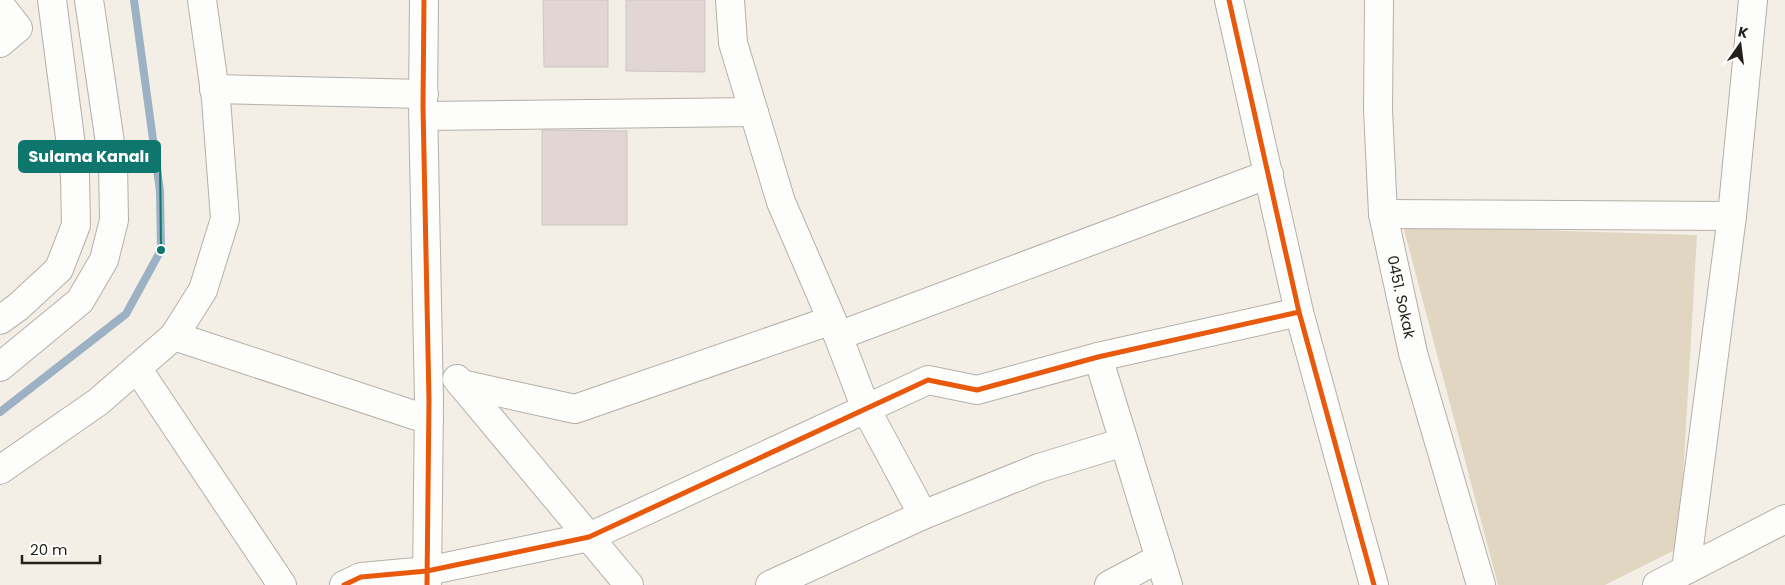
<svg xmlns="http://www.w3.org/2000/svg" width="1785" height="585" viewBox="0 0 1785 585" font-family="Poppins,sans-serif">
<rect width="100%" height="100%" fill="#f4efe6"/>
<path fill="#e1d6c2" d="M1403,226L1697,235L1679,548L1605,585H1498Z"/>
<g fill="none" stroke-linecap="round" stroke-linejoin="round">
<path stroke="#9cb1c4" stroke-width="8" d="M0,412L126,314L161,250L160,191L134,0"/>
</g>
<path fill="#e1d6d4" stroke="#ccc6c3" d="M543,0H608V67H544Z
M626,0H705V72L626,71Z
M542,130L627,131V225H542Z"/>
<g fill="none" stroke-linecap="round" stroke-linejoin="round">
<defs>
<g id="minor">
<path d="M424,0L423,106L429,400L427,585"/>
<path d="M730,0L733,43L781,202L832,320L866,409L923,515"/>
<path d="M1229,0L1299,312L1374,585"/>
<path id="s1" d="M1379,0L1378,110L1383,214L1413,353L1481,585"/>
<path d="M0,5L18,28L0,43"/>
<path d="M214,89L424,94"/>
<path d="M424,116L754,112"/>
<path d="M1383,214L1732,216"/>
<path d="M174,336L429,420"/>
<path d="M838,336L1269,174"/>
<path d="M1098,357L1168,585"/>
<path d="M137,368L282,585"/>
<path d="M457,379L629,585"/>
<path d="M461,384L575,409L832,320"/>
<path d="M1686,570L1732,216L1753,0"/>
<path d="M344,585L361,577L427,571L589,537L928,380L977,390L1098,357L1299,312"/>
<path d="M770,585L923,515L1039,468L1124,442"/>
<path d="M1109,585L1160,558"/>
<path d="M1657,585L1785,519"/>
</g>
<path id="tertiary" d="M0,320L18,307L59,269L76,225L75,176L52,0
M0,367L80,301L104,260L114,220L113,163L89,0
M0,470L98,402L174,336L203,290L225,219L216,99L202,0"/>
</defs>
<use href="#minor" stroke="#b4b0a9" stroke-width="30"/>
<use href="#tertiary" stroke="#b4b0a9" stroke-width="30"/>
<use href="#minor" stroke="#fdfdfb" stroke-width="28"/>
<use href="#tertiary" stroke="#fdfdfb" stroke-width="28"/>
<defs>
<path id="cycleway" d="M424,0L423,106L429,400L427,585
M1229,0L1299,312L1374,585
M344,585L361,577L427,571L589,537L928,380L977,390L1098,357L1299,312"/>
</defs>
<use href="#cycleway" stroke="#fefefe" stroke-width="8"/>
<use href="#cycleway" stroke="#e8590c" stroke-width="5"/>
</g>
<g text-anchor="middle" stroke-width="4" stroke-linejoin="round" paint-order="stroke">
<g font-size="15" fill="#24211b" stroke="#fefefe">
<text dy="5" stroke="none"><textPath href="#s1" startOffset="299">0451. Sokak</textPath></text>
</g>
</g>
<path fill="none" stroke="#0f766e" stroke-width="2" d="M161 250L160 157"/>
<circle fill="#0f766e" stroke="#fefefe" stroke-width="2" cx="161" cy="250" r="5"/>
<rect fill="#0f766e" stroke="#0f766e" stroke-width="2" x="19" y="141" width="141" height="31" rx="5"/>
<g font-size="16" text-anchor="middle" font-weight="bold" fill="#fff">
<text x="89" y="162">Sulama Kanalı</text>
</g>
<g transform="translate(1740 45) rotate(14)" stroke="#fefefe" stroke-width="4" paint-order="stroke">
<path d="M0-4L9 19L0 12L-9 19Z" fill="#24211b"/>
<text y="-8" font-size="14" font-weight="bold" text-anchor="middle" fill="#24211b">K</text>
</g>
<path d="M22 555v8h78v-8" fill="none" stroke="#24211b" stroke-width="2.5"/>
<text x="30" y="555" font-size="15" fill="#24211b" stroke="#fefefe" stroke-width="4" paint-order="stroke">20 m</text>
</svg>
